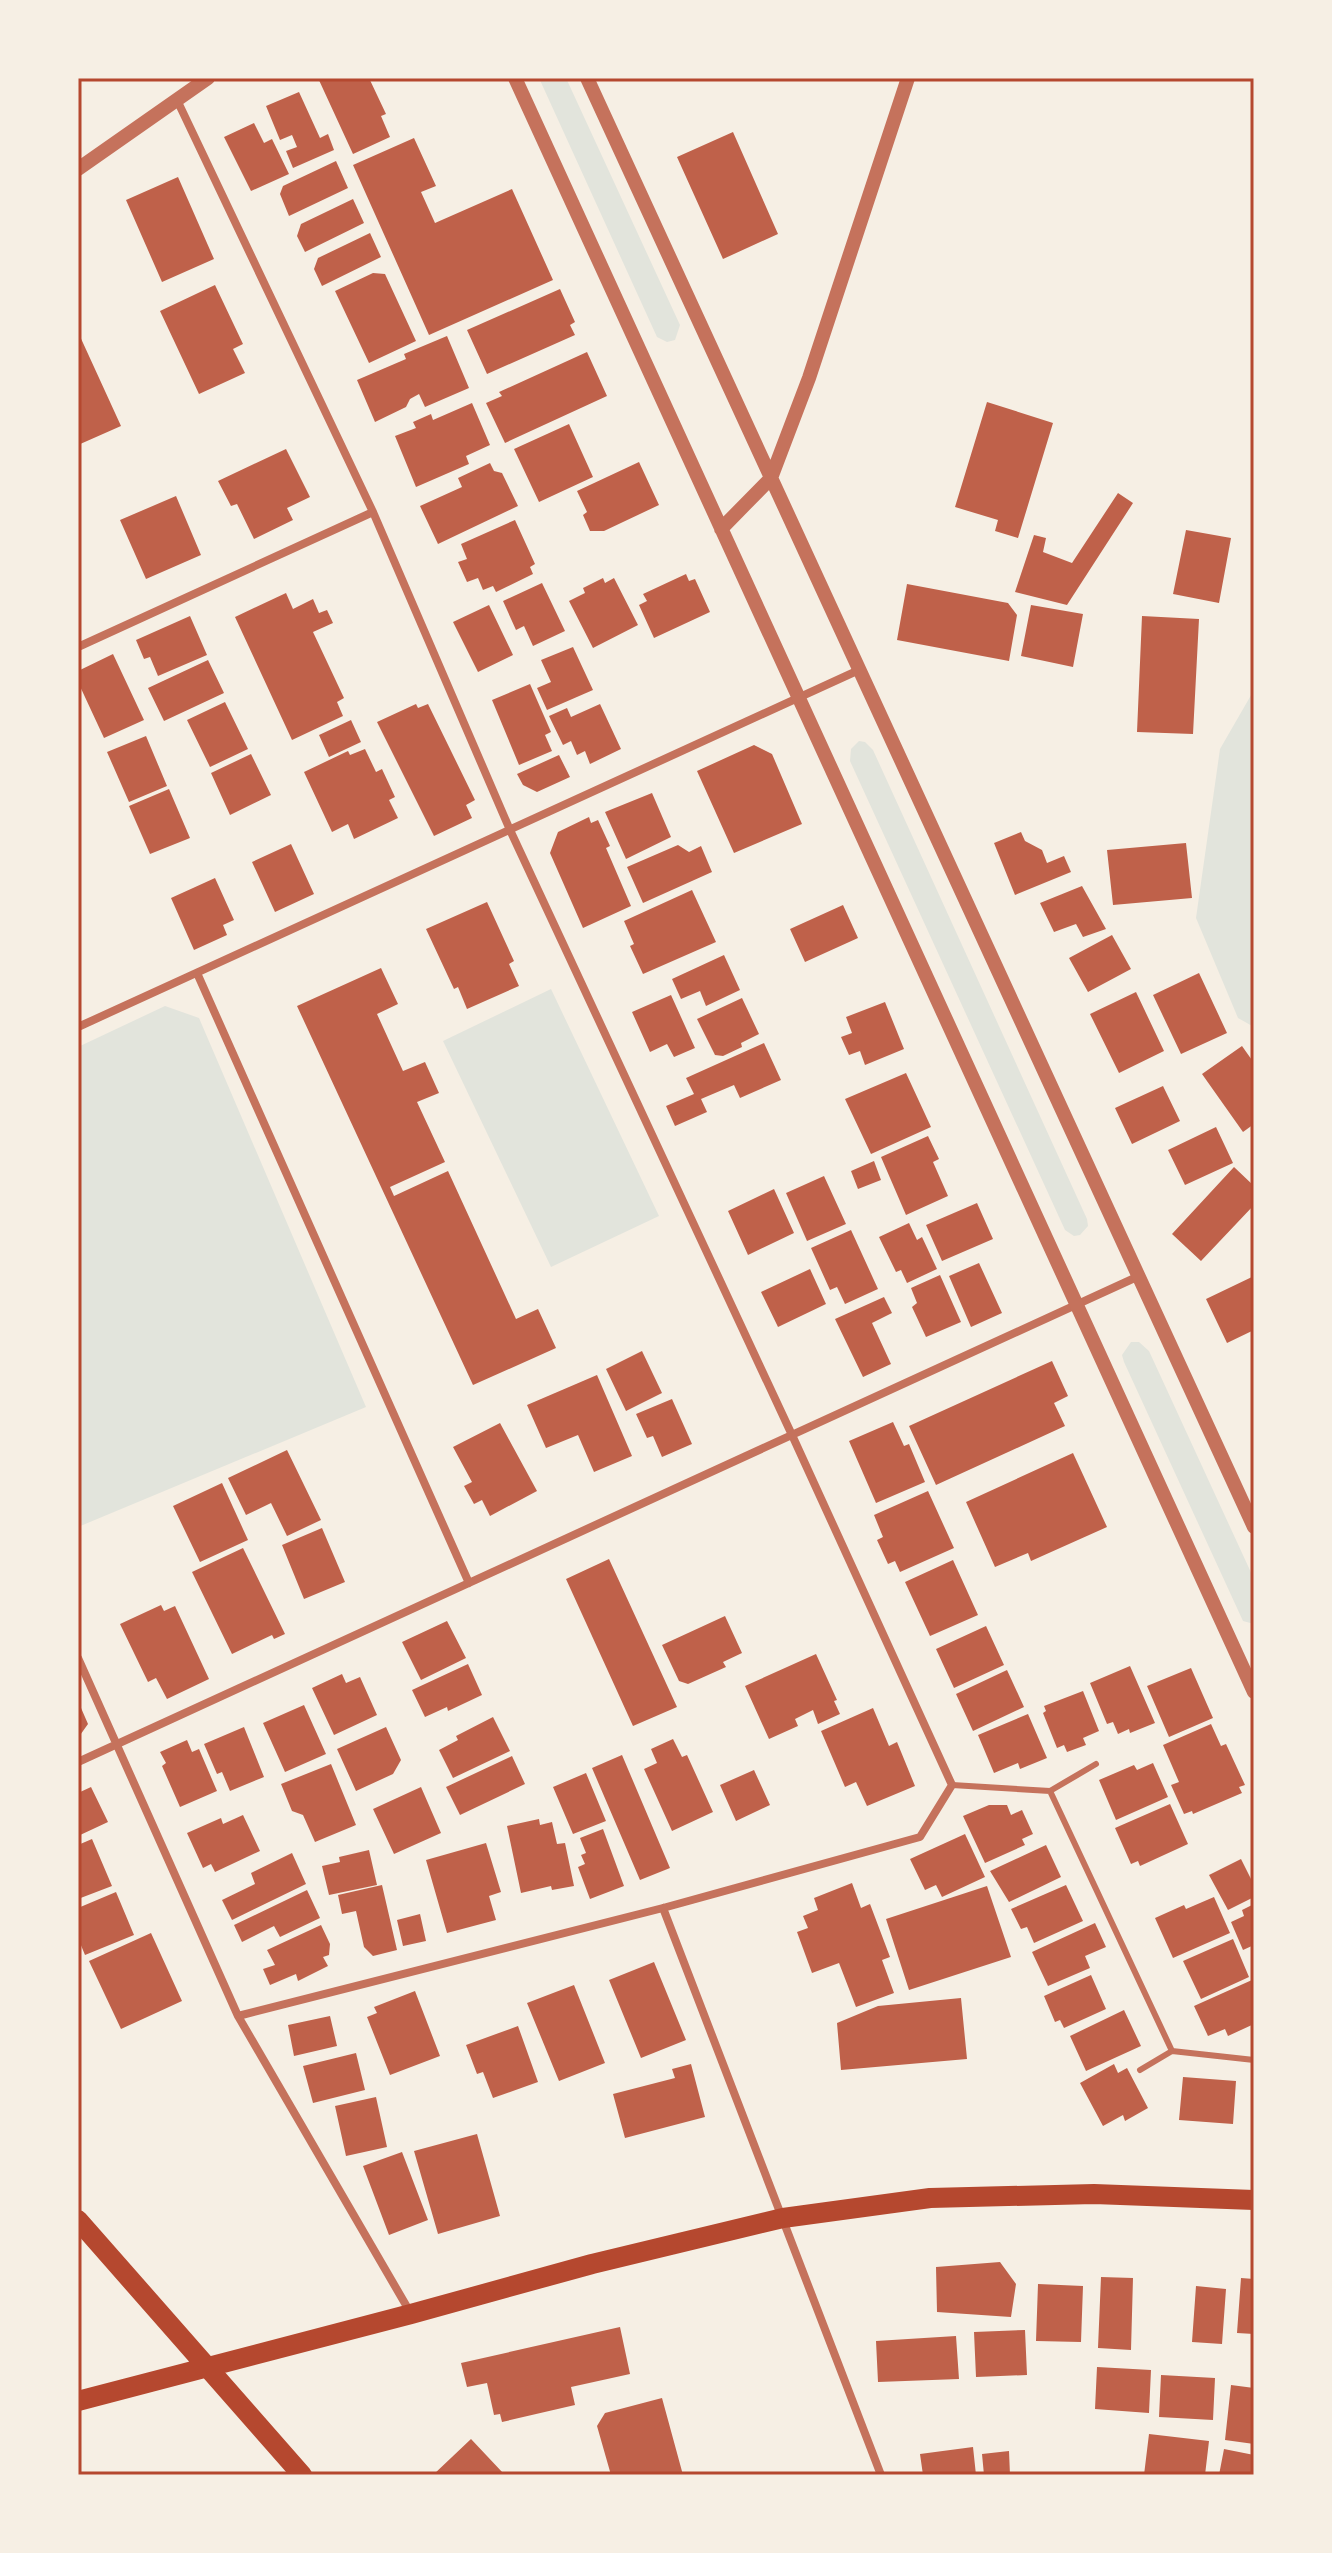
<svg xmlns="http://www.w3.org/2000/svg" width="1332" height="2553" viewBox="0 0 1332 2553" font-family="Raleway,sans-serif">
<rect width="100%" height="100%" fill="#f6efe4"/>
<path fill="#e2e4dc" d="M539,78H566L680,325L675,340L667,342L657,337Z
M1254,690V1027L1238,1018L1196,918L1220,749Z
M859,741L865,742L873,750L1087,1219L1088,1226L1080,1235L1074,1236L1065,1230L850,761L851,749Z
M551,989L659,1216L551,1267L443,1041Z
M165,1006L199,1018L366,1407L78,1527V1047Z
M1131,1342H1139L1149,1351L1254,1579V1624L1243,1621L1124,1362L1122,1355Z"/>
<path fill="#bf614a" d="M318,78H369L386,114L381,116L390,137L353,154Z
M299,92L320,138L328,134L334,150L293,168L286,151L297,147L292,135L280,140L266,106Z
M254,123L264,143L272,139L289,174L251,191L224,137Z
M733,132L778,234L723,259L677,157Z
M414,138L436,186L421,192L435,223L512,189L553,280L429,335L353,165Z
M336,161L348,188L289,216L280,194L283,186Z
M178,177L214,259L162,282L126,200Z
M353,199L364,223L305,252L297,236L301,224Z
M370,233L381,257L322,286L314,269L318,258Z
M373,273L385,274L416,341L369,363L335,291Z
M215,285L243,344L233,349L245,373L199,394L160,311Z
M560,289L575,322L570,325L575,335L487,374L467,330Z
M78,332L121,426L78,445Z
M447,336L469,388L425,407L419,394L410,399L406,407L375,422L357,380L406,359L404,354Z
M587,352L607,396L505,443L486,403L502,396L499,392Z
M987,402L1053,423L1018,538L995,531L998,520L955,507Z
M472,403L490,445L466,456L469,464L416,487L395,436L416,428L413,422L431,414L433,420Z
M569,424L593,477L539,502L514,449Z
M286,449L310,497L287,508L293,520L254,539L237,504L231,506L218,481Z
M639,462L659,505L604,531H590L583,515L587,512L577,491Z
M490,463L494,471L502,473L518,506L438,544L420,506L462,487L458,478Z
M1118,493L1133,503L1067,605L1015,592L1034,535L1046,538L1043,552L1072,563Z
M176,496L201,555L146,579L120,520Z
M515,520L535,564L530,567L533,574L496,592L493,586L483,590L478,578L467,582L458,562L467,559L461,544Z
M1186,530L1231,538L1219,603L1173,594Z
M686,574L689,581L695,579L710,612L654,638L639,605L647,601L643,594Z
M603,578L605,583L614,578L638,625L593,648L569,601L585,593L583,588Z
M542,583L565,631L533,646L524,626L516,630L503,601Z
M907,584L1008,603L1017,615L1009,661L897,640Z
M286,593L293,609L313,599L319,613L327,610L333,623L313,632L344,698L337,702L343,716L292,740L235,617Z
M489,605L513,655L478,672L453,622Z
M1031,605L1083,614L1073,667L1021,656Z
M190,616L207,655L158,676L150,657L144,659L136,640Z
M1142,616L1199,619L1193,734L1137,732Z
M573,647L593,690L547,710L537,688L551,682L541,660Z
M113,654L144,720L104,738L78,682V671Z
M208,660L224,693L164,721L148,688Z
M530,684L551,732L545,735L552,751L519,765L492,700Z
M225,702L248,749L210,767L187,720Z
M416,704L418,708L428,704L475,800L466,805L472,818L434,836L377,722Z
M600,704L621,749L590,764L585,751L577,755L571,741L563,745L549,716L567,708L571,717Z
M351,720L361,742L329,757L319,735Z
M146,736L167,786L129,802L107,752Z
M754,745L772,754L802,824L734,853L697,771Z
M365,749L376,772L382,769L395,797L389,800L398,818L354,839L348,824L332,832L304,772L348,751L350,755Z
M251,754L271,795L230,815L211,773Z
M559,755L570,777L537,792L523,785L517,774Z
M169,789L190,838L150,854L129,806Z
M652,793L671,837L626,859L605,812Z
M589,817L591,823L598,820L610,846L606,848L631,906L583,928L550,853L558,832Z
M1021,832L1025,841L1042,850L1047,863L1064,856L1071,872L1015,895L994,843Z
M1186,843L1192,898L1113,905L1107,850Z
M291,844L314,894L275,912L252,862Z
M678,845L689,852L701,846L712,872L643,903L627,867Z
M215,878L234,920L223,925L227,935L194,950L171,898Z
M1082,886L1106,929L1083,937L1076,924L1054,932L1040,903Z
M692,890L716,942L643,974L630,946L634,944L624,921Z
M487,902L514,961L509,964L519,986L467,1009L458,987L454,989L426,929Z
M843,905L858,938L805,962L790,929Z
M1112,935L1131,969L1088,992L1069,958Z
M724,955L740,990L706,1006L700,991L681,999L672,979Z
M381,968L398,1004L377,1014L403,1071L425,1062L439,1093L417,1102L445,1162L390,1187L394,1196L448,1171L516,1319L538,1309L556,1348L473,1385L297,1006Z
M1199,973L1227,1033L1181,1054L1153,995Z
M1136,992L1164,1051L1119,1073L1090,1014Z
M671,995L695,1048L674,1057L667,1044L650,1052L632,1012Z
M742,998L759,1034L741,1043L742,1047L723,1056L715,1055L697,1019Z
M885,1002L904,1049L865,1065L860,1051L849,1055L841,1037L852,1033L846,1017Z
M764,1043L781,1080L740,1098L734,1085L701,1099L707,1112L675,1126L666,1106L694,1094L686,1078Z
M1242,1046L1254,1063V1124L1243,1132L1202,1074Z
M906,1073L931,1127L871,1154L845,1099Z
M1163,1086L1180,1121L1132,1144L1115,1108Z
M1216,1127L1233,1163L1185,1185L1168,1150Z
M928,1136L939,1159L933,1162L948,1196L906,1215L881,1157Z
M874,1161L881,1180L858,1189L851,1171Z
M1234,1167L1254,1186V1205L1201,1261L1172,1234Z
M824,1176L846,1224L807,1241L786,1193Z
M774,1189L794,1233L748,1255L728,1211Z
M977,1203L993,1239L942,1261L926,1225Z
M909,1223L917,1240L922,1237L937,1269L907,1283L901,1270L896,1272L879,1237Z
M851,1230L878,1289L845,1304L837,1287L830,1290L811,1248Z
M979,1263L1002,1313L971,1327L949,1276Z
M810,1269L826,1304L778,1327L761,1292Z
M940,1275L961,1322L926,1337L912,1307L917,1303L911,1288Z
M1254,1276V1330L1227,1343L1206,1299Z
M884,1297L892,1313L872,1323L891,1364L863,1377L835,1319Z
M642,1351L662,1393L626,1411L606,1369Z
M1052,1361L1068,1396L1054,1403L1065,1426L936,1485L909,1426Z
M597,1375L632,1456L594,1472L578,1435L546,1448L527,1405Z
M672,1399L692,1444L662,1457L653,1436L647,1438L636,1414Z
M893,1422L904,1446L909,1444L925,1482L876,1503L849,1441Z
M500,1423L537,1491L490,1516L482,1500L474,1504L464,1486L472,1482L453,1447Z
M287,1450L321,1520L287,1536L271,1503L246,1515L228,1478Z
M1073,1453L1107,1527L1031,1561L1028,1553L995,1567L966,1502Z
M222,1483L248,1540L200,1562L173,1506Z
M928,1491L954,1548L900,1572L895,1561L888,1564L877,1540L883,1537L874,1515Z
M322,1528L345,1582L304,1599L282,1545Z
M243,1548L285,1634L274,1639L272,1635L232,1654L192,1572Z
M609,1559L677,1707L633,1726L566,1579Z
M953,1560L978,1615L930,1636L905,1582Z
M161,1605L164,1611L175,1606L209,1679L167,1699L156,1678L148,1682L120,1624Z
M725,1616L742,1653L723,1662L726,1667L688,1684L679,1681L662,1645Z
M447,1621L466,1658L421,1680L402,1642Z
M986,1626L1004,1665L954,1688L936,1649Z
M816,1654L837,1700L834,1701L840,1714L818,1724L813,1710L795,1719L798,1726L769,1739L745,1686Z
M468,1664L482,1695L448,1711L447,1707L425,1717L412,1690Z
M1130,1666L1155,1723L1130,1733L1129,1729L1118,1734L1113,1722L1107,1724L1090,1683Z
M1191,1668L1213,1718L1169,1737L1147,1686Z
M1007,1670L1024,1707L973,1731L956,1694Z
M342,1674L346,1683L360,1677L377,1715L334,1735L312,1688Z
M1083,1691L1099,1731L1083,1738L1086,1745L1067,1752L1064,1745L1057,1748L1043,1713L1046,1711L1044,1706Z
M78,1701L88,1724L78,1738Z
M304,1705L326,1754L285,1772L263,1723Z
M873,1708L889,1746L897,1742L915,1786L867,1806L856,1782L845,1787L821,1731Z
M1028,1714L1047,1758L1020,1769L1018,1763L994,1773L978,1735Z
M493,1717L510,1751L453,1778L439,1750L458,1740L456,1736Z
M1211,1724L1221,1746L1226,1744L1245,1785L1239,1787L1242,1793L1193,1814L1192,1811L1184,1814L1171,1785L1179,1782L1163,1745Z
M244,1727L264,1777L230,1791L222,1772L217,1774L204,1744Z
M386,1727L401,1760L393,1774L356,1791L337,1749Z
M673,1739L682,1757L687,1755L713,1812L672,1831L644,1769L657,1763L651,1749Z
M187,1740L192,1752L199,1749L217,1791L180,1807L162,1766L166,1763L160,1752Z
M622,1755L670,1868L640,1880L592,1768Z
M512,1756L525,1784L460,1815L446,1787Z
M1153,1763L1168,1797L1116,1820L1099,1780L1134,1765L1137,1770Z
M331,1764L356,1825L315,1842L303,1815L292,1811L281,1784Z
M754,1770L770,1805L736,1821L720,1785Z
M586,1773L606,1821L573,1834L553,1787Z
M91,1787L108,1822L78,1836V1793Z
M421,1787L441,1833L394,1854L373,1809Z
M1170,1804L1188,1844L1140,1866L1138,1861L1131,1864L1115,1828Z
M989,1805H1007L1011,1815L1022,1810L1033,1834L1022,1839L1025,1845L985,1863L963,1816Z
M243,1815L260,1851L215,1872L211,1864L203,1868L187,1833L221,1818L223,1824Z
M539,1819L540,1825L552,1822L557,1844L565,1843L574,1886L552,1890L551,1886L521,1893L507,1826Z
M603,1829L624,1886L590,1899L578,1867L585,1864L581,1855L586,1853L580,1838Z
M965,1834L985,1877L942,1897L936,1885L925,1890L910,1859Z
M92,1839L112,1886L78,1899V1845Z
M486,1843L501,1892L489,1896L496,1920L447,1933L426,1860Z
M1046,1845L1061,1877L1009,1902L990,1871Z
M369,1850L377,1885L329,1895L322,1866L340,1862L339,1857Z
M292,1853L306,1884L232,1920L222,1900L255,1884L251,1873Z
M1241,1859L1254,1885V1897L1228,1910L1209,1875Z
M852,1883L861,1908L870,1904L890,1957L882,1960L894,1993L856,2007L839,1963L812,1973L797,1932L808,1928L803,1916L818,1910L814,1898Z
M382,1885L397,1950L373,1956L364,1947L356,1911L342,1914L338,1895Z
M1066,1885L1083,1921L1034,1943L1027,1927L1021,1929L1011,1909Z
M987,1886L1011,1957L909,1990L886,1919Z
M307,1890L320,1918L280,1937L274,1926L242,1942L234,1925Z
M116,1892L134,1935L85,1955L78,1938V1908Z
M1214,1897L1230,1933L1173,1958L1155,1918L1184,1905L1186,1909Z
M1254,1904V1945L1243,1950L1231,1922L1244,1916L1242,1910Z
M420,1914L426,1941L403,1946L397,1920Z
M1095,1923L1106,1947L1085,1956L1090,1968L1048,1986L1032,1952Z
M321,1925L330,1944L329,1955L323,1957L328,1966L298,1981L296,1974L270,1985L263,1969L275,1965L267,1950Z
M151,1933L182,2001L121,2029L89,1961Z
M1233,1939L1249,1977L1201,1999L1183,1961Z
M654,1962L686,2040L641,2058L609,1980Z
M1091,1975L1106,2009L1064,2028L1060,2020L1055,2022L1044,1996Z
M1252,1980L1254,1986V2024L1228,2036L1225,2029L1208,2036L1194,2006Z
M574,1985L605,2063L559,2081L527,2003Z
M415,1991L440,2056L390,2075L367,2017L377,2013L374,2007Z
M961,1998L967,2059L841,2070L837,2023L878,2006Z
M1124,2010L1141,2046L1086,2071L1070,2036Z
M330,2016L337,2046L294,2056L288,2025Z
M518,2026L538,2082L493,2098L483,2072L477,2074L466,2045Z
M356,2053L365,2090L313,2103L303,2066Z
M691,2064L705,2117L625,2138L613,2094L675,2078L672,2069Z
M1114,2064L1118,2073L1127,2068L1148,2108L1125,2121L1123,2115L1103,2126L1080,2083Z
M1183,2077L1236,2081L1233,2124L1179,2120Z
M376,2097L387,2147L346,2156L335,2106Z
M477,2134L500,2216L438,2234L414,2151Z
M402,2152L428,2220L389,2235L363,2166Z
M1000,2262L1016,2284L1011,2317L937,2312L936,2267Z
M1101,2277L1133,2278L1131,2350L1098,2348Z
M1241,2278L1254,2279V2334L1237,2333Z
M1038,2284L1083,2286L1081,2342L1036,2341Z
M1196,2286L1226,2289L1222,2344L1192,2342Z
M620,2327L630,2374L571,2387L575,2405L502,2422L500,2414L494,2415L487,2383L467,2387L461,2363Z
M1025,2330L1027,2375L976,2377L974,2332Z
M956,2336L959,2379L878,2382L876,2341Z
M1097,2367L1151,2370L1149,2413L1095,2409Z
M1161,2375L1215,2378L1213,2420L1159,2417Z
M1231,2385L1254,2388V2444L1225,2440Z
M662,2398L683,2475H611L597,2426L605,2413Z
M1149,2434L1209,2441L1205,2475H1144Z
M471,2439L503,2473L501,2475H433Z
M973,2447L976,2475H923L920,2454Z
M1224,2449L1254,2455V2475H1219Z
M1009,2451L1010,2475H984L982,2454Z"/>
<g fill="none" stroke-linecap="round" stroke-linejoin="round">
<path stroke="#c5725c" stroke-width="6" d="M952,1785L1050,1791L1096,1764
M1050,1791L1172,2051
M1140,2070L1172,2051L1254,2060"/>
<path stroke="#c5725c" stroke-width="8" d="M177,100L373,512L510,830L792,1435L952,1785L920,1837L663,1908L238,2016
M78,647L373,512
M197,973L469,1583
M78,1027L859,670
M78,1658L238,2016L410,2312
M78,1762L1139,1276
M663,1908L881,2475"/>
<path stroke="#c5725c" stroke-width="14" d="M515,78L1254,1692
M587,78L1254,1527
M78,169L208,78
M721,529L771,478L809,378L908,78"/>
<path stroke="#b5482f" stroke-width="20" d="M78,2220L302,2475
M78,2401L411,2314L592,2264L783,2218L930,2198L1094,2194L1254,2200"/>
</g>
<rect width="1332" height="2553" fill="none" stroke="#f6efe4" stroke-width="160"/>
<rect x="80" y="80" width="1172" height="2393" fill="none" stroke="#b5482f" stroke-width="3"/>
</svg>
